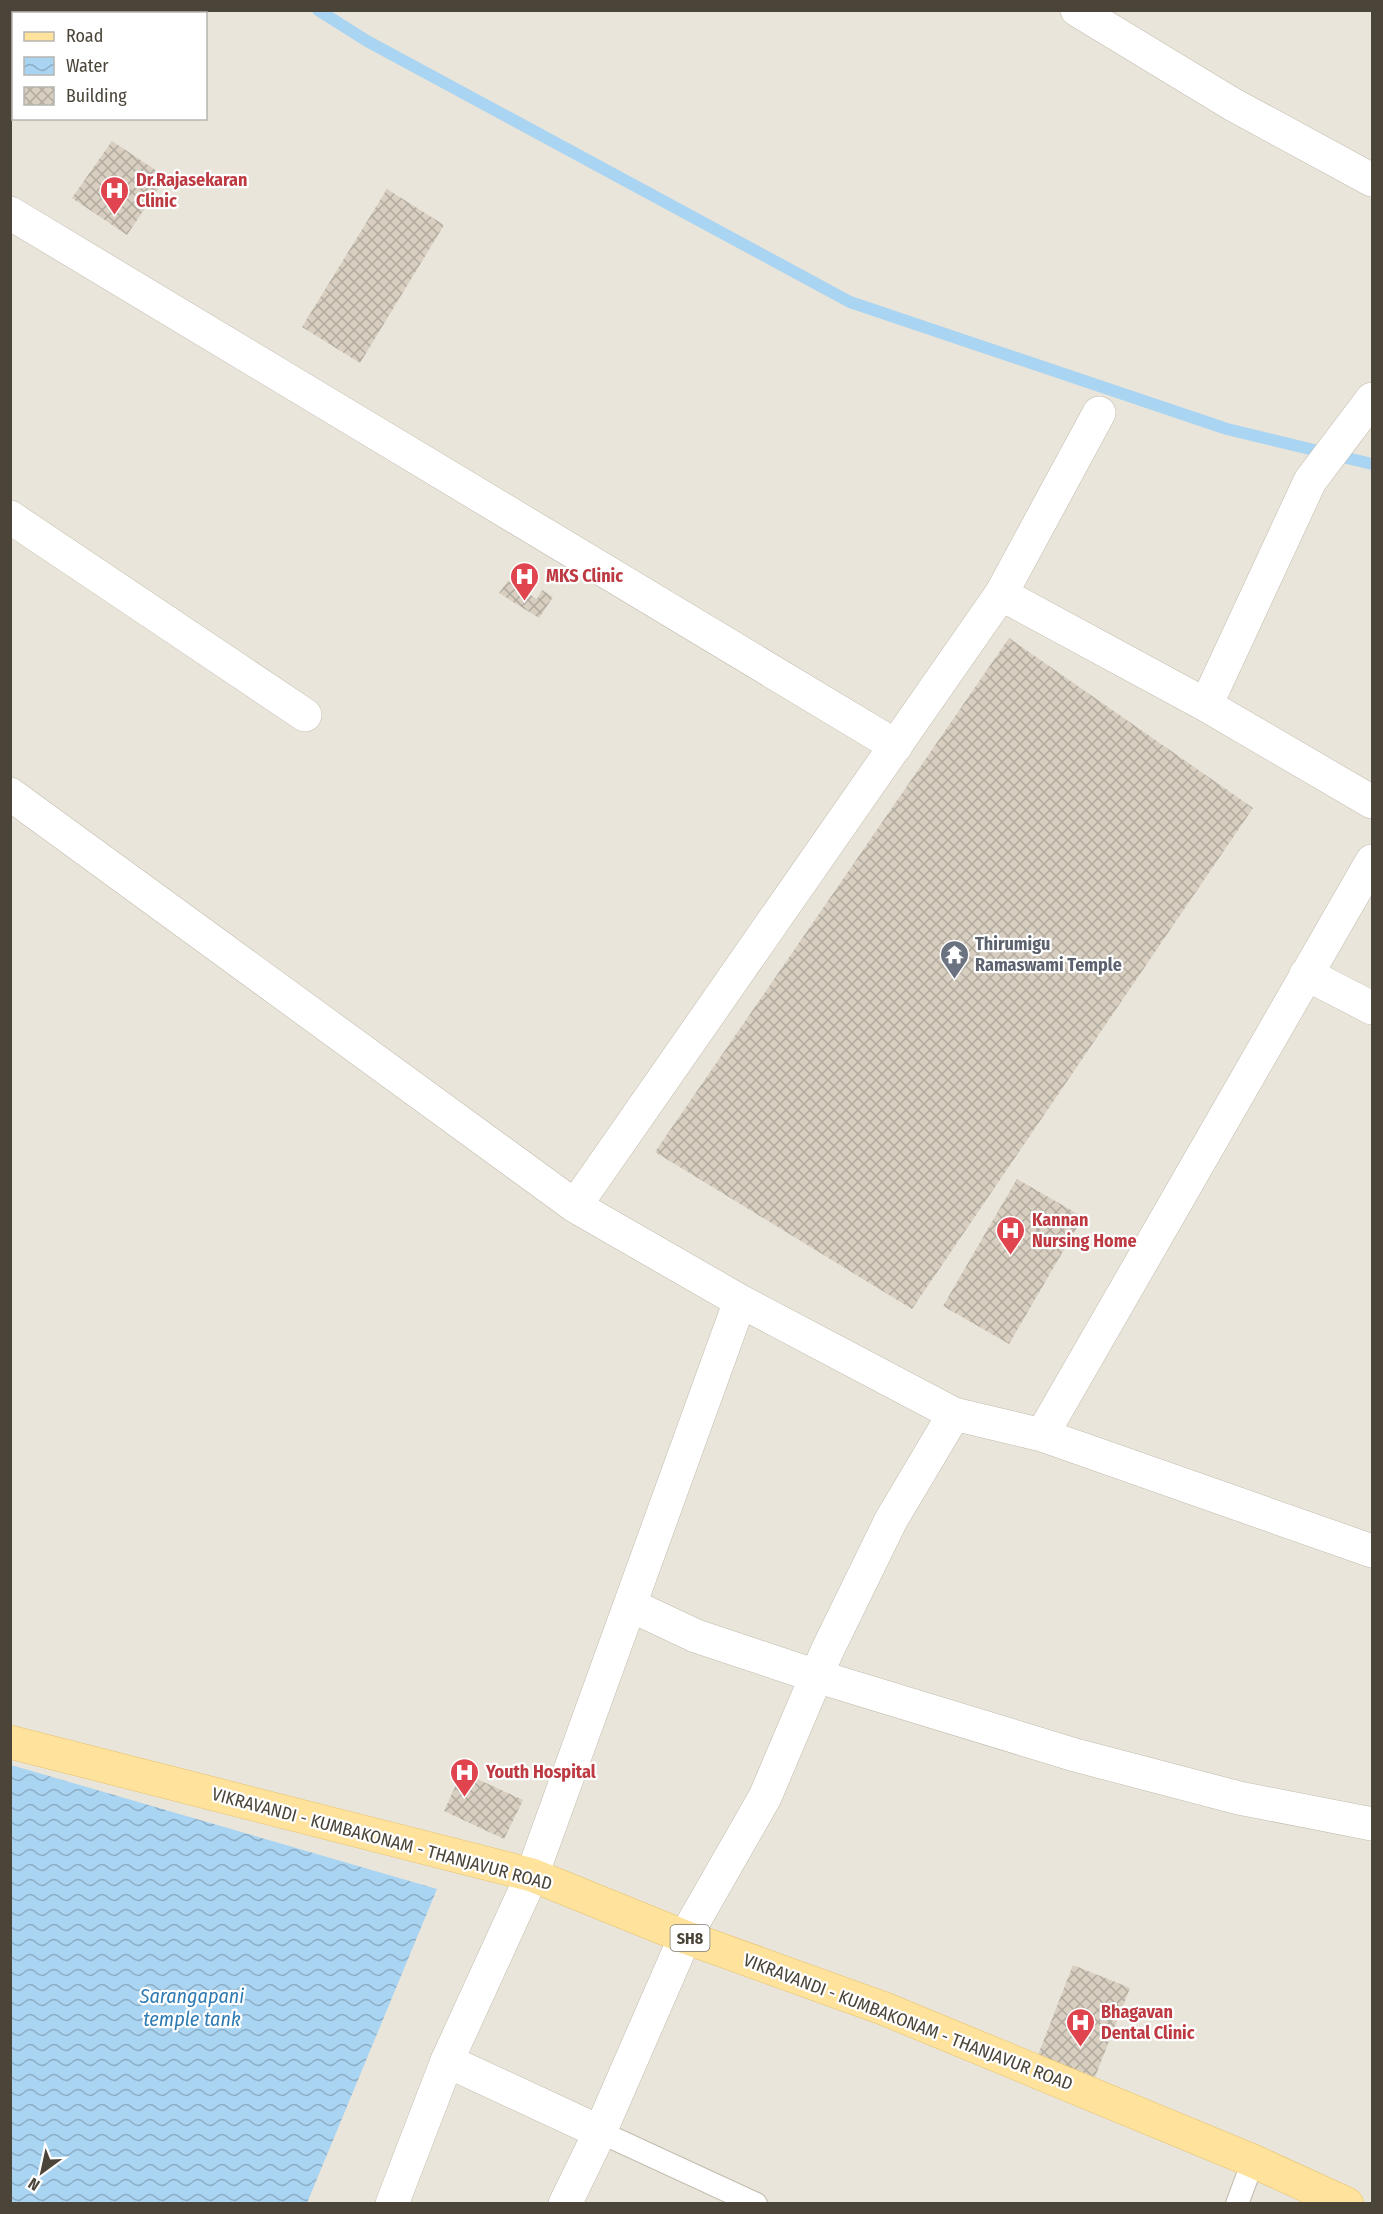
<svg xmlns="http://www.w3.org/2000/svg" width="1383" height="2214" viewBox="0 0 1383 2214" font-family="'Fira Sans Condensed',sans-serif">
<defs>
<pattern id="water-waves" width="16" height="10" patternUnits="userSpaceOnUse" patternTransform="scale(1.5)"><rect width="16" height="10" fill="#a9d4f2"/><path d="M0 5q4-4 8 0t8 0" fill="none" stroke="#8caec5"/></pattern>
<pattern id="building-cross-hatch" width="8" height="8" patternUnits="userSpaceOnUse" patternTransform="scale(1.5)"><rect width="8" height="8" fill="#d8cfc1"/><path d="M0 0l8 8M0 8l8-8" fill="none" stroke="#b1aa9e"/></pattern>
</defs>
<rect width="100%" height="100%" fill="#f6f3ec"/>
<path fill="#eae5da" fill-rule="evenodd" d="M11,11H1372V2203H11ZM14,14H206V118H14Z"/>
<path fill="url(#water-waves)" d="M11,1765L437,1889L307,2203H11Z"/>
<g fill="none" stroke-linecap="round" stroke-linejoin="round">
<path stroke="#a9d4f2" stroke-width="12" d="M318,10L367,41L850,302L1227,429L1372,464"/>
</g>
<path fill="url(#building-cross-hatch)" d="M112,141L166,177L127,235L72,198Z
M387,189L444,225L360,363L302,327Z
M508,581L537,599L542,590L553,597L539,618L499,593Z
M1009,638L1253,808L912,1309L655,1152Z
M1017,1179L1083,1217L1009,1344L943,1306Z
M462,1772L523,1800L504,1839L444,1811Z
M1073,1965L1130,1988L1095,2077L1038,2055Z"/>
<g fill="none" stroke-linecap="round" stroke-linejoin="round">
<defs>
<path id="service" d="M600,2132L756,2204
M1237,2204L1253,2161"/>
<path id="minor" d="M1077,10L1232,104L1372,180
M10,213L896,746
M10,517L305,715
M1001,594L1099,413
M1206,705L1310,481L1372,399
M10,794L575,1206L740,1301L954,1414L1042,1435L1372,1551
M1306,974L1372,1008
M575,1206L1001,594L1206,705L1372,802
M1042,1435L1372,861
M630,1605L696,1636L816,1676L1075,1755L1239,1798L1372,1824
M532,1875L740,1301
M447,2061L600,2132
M565,2204L600,2132L685,1937L765,1797L827,1651L891,1520L954,1414"/>
<path id="tertiary" d="M392,2204L447,2061L532,1875"/>
<path id="primary" d="M10,1742L532,1875L685,1937L885,2009L1253,2161L1347,2204"/>
</defs>
<use href="#service" stroke="#c2bbae" stroke-width="24"/>
<use href="#minor" stroke="#c2bbae" stroke-width="34"/>
<use href="#tertiary" stroke="#c2bbae" stroke-width="34"/>
<use href="#primary" stroke="#e6c16a" stroke-width="34"/>
<use href="#service" stroke="#fff" stroke-width="22"/>
<use href="#minor" stroke="#fff" stroke-width="33"/>
<use href="#tertiary" stroke="#fff" stroke-width="33"/>
<use href="#primary" stroke="#ffe39c" stroke-width="33"/>
</g>
<defs>
<symbol id="hospital-pin" viewBox="-11 -11 22 30"><path d="M0 17L-7.5 6A9.5 9.5 0 1 1 7.5 6Z" fill="#e0444e" stroke="#fff"/><path d="M-5-5h3v3.5h4V-5h3V5h-3V1.5h-4V5h-3Z" fill="#fff"/></symbol>
<symbol id="temple-pin" viewBox="-11 -11 22 30"><path d="M0 17L-7.5 6A9.5 9.5 0 1 1 7.5 6Z" fill="#6b7280" stroke="#fff"/><path d="M0-6L5-2H3V0L6.5 2.5H4V6H1.5V3h-3V6H-4V2.5H-6.5L-3 0V-2H-5Z" fill="#fff"/></symbol>
</defs>
<g fill-rule="evenodd">
<use href="#hospital-pin" x="98" y="174" width="33" height="45"/>
<use href="#hospital-pin" x="508" y="560" width="33" height="45"/>
<use href="#temple-pin" x="938" y="938" width="33" height="45"/>
<use href="#hospital-pin" x="994" y="1214" width="33" height="45"/>
<use href="#hospital-pin" x="448" y="1756" width="33" height="45"/>
<use href="#hospital-pin" x="1064" y="2006" width="33" height="45"/>
</g>
<g text-anchor="middle" stroke-width="4.5" stroke-linejoin="round" paint-order="stroke">
<rect fill="#fff" stroke="#817c74" stroke-width="1.5" x="670.5" y="1925" width="39" height="26" rx="4.5"/>
<g font-size="16" font-weight="bold" fill="#4b4439">
<text x="690" y="1944">SH8</text>
</g>
<g font-size="18" font-weight="bold" fill="#be3a42" stroke="#fff" text-anchor="start">
<text x="136" y="186">Dr.Rajasekaran<tspan x="136" dy="21">Clinic</tspan></text>
<text x="546" y="582">MKS Clinic</text>
<text x="1032" y="1226">Kannan<tspan x="1032" dy="21">Nursing Home</tspan></text>
<text x="486" y="1778">Youth Hospital</text>
<text x="1101" y="2018">Bhagavan<tspan x="1101" dy="21">Dental Clinic</tspan></text>
</g>
<g font-size="18" font-weight="bold" fill="#5b616d" stroke="#fff" text-anchor="start">
<text x="975" y="950">Thirumigu<tspan x="975" dy="21">Ramaswami Temple</tspan></text>
</g>
<g font-size="18" fill="#4b4439" stroke="#fff">
<text transform="translate(382 1839) rotate(15)" y="6">VIKRAVANDI - KUMBAKONAM - THANJAVUR ROAD</text>
<text transform="translate(908 2022) rotate(21)" y="6">VIKRAVANDI - KUMBAKONAM - THANJAVUR ROAD</text>
</g>
<g font-size="20" font-style="italic" fill="#2e7ab2" stroke="#fff">
<text x="192" y="2003">Sarangapani<tspan x="192" dy="23">temple tank</tspan></text>
</g>
</g>
<rect width="1383" height="2214" fill="none" stroke="#4b4439" stroke-width="24"/>
<rect x="12" y="12" width="195" height="108" fill="#ffffff" stroke="#b7b4b0" stroke-width="1.5"/>
<rect x="24" y="32" width="30" height="9" fill="#ffe39c" stroke="#b7b4b0" stroke-width="1.5"/>
<text x="66" y="42" font-size="18" fill="#4b4439">Road</text>
<rect x="24" y="57" width="30" height="18" fill="url(#water-waves)" stroke="#b7b4b0" stroke-width="1.5"/>
<text x="66" y="72" font-size="18" fill="#4b4439">Water</text>
<rect x="24" y="87" width="30" height="18" fill="url(#building-cross-hatch)" stroke="#b7b4b0" stroke-width="1.5"/>
<text x="66" y="102" font-size="18" fill="#4b4439">Building</text>
<g transform="translate(42 2172) rotate(213)" stroke="#ffffff" stroke-width="4.5" paint-order="stroke">
<path d="M0-4.5L10 22L0 15L-10 22Z" fill="#4b4439"/>
<text y="-9" font-size="16" font-weight="bold" text-anchor="middle" fill="#4b4439">N</text>
</g>
</svg>
